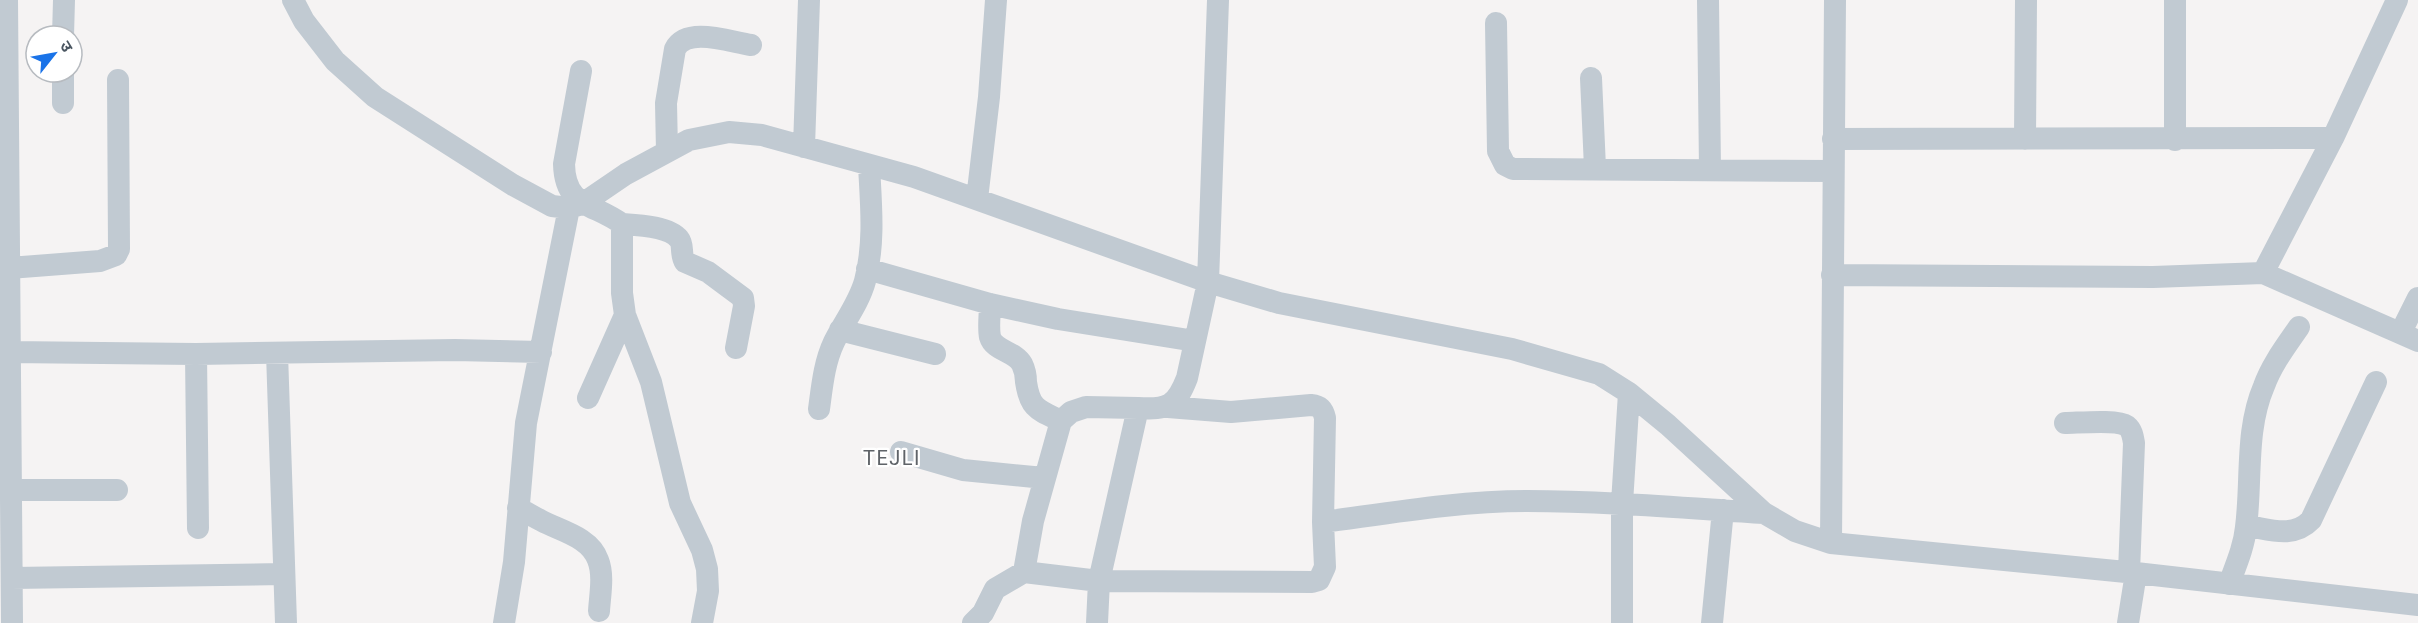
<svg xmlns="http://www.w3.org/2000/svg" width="2418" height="623" viewBox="0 0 2418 623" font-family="Roboto,'Noto Sans Devanagari',sans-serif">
<rect width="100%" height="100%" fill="#f5f3f3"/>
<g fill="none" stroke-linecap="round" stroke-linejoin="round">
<path stroke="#c1cad2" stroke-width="22" d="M7,0L12,623
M293,0L304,21L335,61L375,97L513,185L552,206L569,208L582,204L626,174L689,140L729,132L762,135L914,177L1208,282L1279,303L1512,349L1599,374L1629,393L1668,425L1764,513L1795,531L1831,543L2136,573L2418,605
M1708,0L1710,170
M1496,23L1498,151L1505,165L1513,169L1833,171
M63,36L64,0
M581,71L564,164C565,208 594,203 622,224V293L625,315L651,382L680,503L702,550L707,569L708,591L702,623
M1591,78L1595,168
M63,103V72
M1833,139L2333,138
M2025,139L2026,0
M2175,140V0
M804,147L809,0
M667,151L666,103L675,49C687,26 730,42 751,45
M977,199L989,97L996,0
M622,224C637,225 669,226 679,239C684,245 680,255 685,262L708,272L743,298L744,306L736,348
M9,268L100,261L116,255L119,249L118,80
M867,269L990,304L1058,319L1195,341
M2263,273L2333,138L2397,0
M1832,275L2153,277L2263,273L2418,341
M990,304C990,314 988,327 990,337C994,351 1015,351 1022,364C1025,370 1026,375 1026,382C1030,409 1038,410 1061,421
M840,330L935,354
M2401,332L2418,298
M9,352L196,354
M277,353L286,623
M588,398L625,315
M819,409C822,387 824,363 834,342C844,322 859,303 865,281C875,243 871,204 869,166
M2065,423C2078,423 2117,419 2127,426C2132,430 2133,437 2134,443L2129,572
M901,452L963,470L1044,478
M11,490H117
M518,508C526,512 534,517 542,521C561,531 590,537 598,560C604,575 600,595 599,611
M1323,522C1390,513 1459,501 1527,501C1606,501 1685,508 1764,513
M2247,526C2269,529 2293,539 2311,520L2376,382
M198,528L196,354L455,350L541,352
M1831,543L1835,0
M1024,572L1099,581L1312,582L1319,580L1325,567L1323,522L1325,418C1323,409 1320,406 1311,405L1231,412L1168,407
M12,578L283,574
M2229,584C2236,565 2244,547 2246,527C2252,480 2245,430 2264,386C2272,364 2286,346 2299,327
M504,623L514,562L526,423L569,208
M973,623L983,613L995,589L1024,572L1033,521L1061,421L1071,412L1086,407L1138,408
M1097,623L1099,581L1138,408C1168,410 1176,406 1187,378L1208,282L1218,0
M1622,623V503L1629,393
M1712,623L1723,510
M2128,623L2136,573"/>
</g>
<g text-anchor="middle" stroke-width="4.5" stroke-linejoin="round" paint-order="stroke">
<g font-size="20" letter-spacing="1.5" fill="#5f6368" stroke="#fff">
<text x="892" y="465">TEJLI</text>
</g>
</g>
<g transform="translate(54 54) rotate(59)"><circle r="28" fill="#ffffff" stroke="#b7bbc0" stroke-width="1.5"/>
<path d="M0-4.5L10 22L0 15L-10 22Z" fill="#1a73e8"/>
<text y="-9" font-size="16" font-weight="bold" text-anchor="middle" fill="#4a5661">उ</text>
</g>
</svg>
